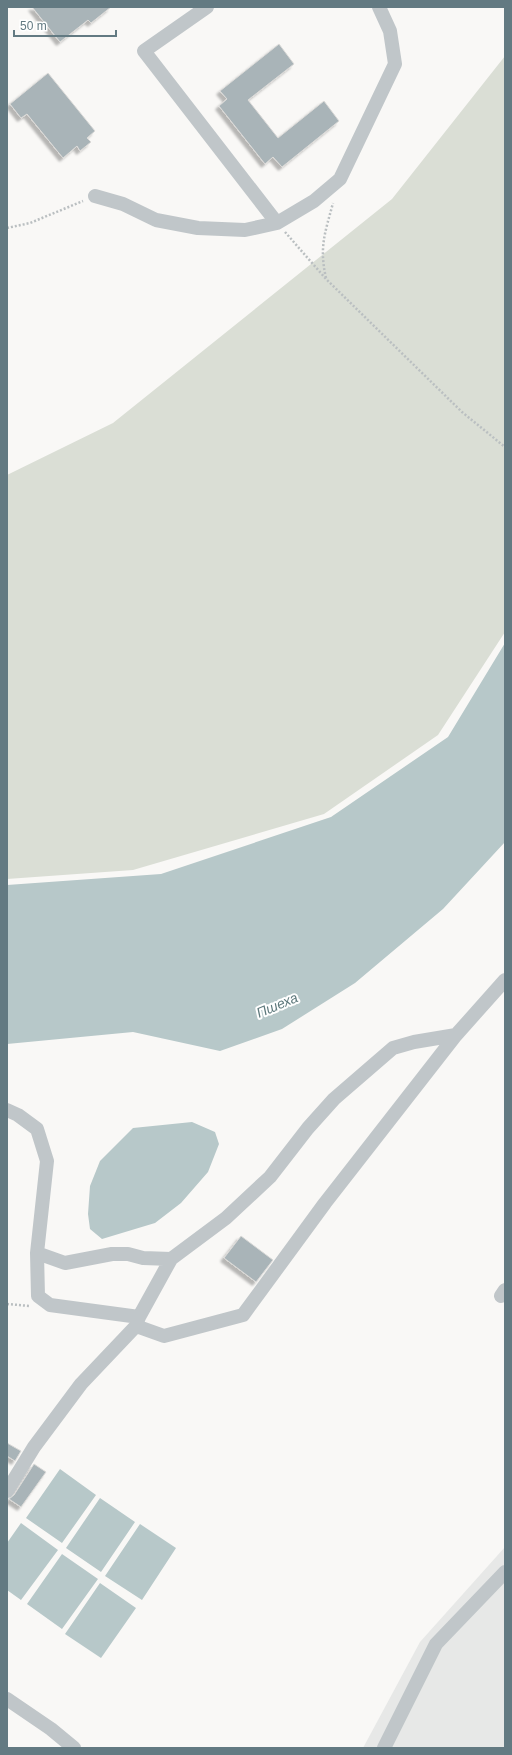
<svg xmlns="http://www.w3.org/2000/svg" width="512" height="1755" viewBox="0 0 512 1755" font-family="Arial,sans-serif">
<defs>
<filter id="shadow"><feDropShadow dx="-3.5" dy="3.5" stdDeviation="1" flood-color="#0004"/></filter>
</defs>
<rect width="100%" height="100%" fill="#f9f8f6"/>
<path fill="#e7e8e7" d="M505,1547V1748H363L420,1642Z"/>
<path fill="#daded5" d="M505,56V632L438,735L324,814L133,870L7,879V475L113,423L392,199Z"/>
<path fill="#b7c8c9" d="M505,643V842L443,909L355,983L282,1029L220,1051L133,1032L7,1044V885L161,874L331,817L448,737Z
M192,1122L215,1132L219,1144L208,1172L181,1203L155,1223L102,1239L90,1229L88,1214L90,1186L100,1161L133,1128Z
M60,1469L96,1495L62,1543L26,1518Z
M100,1498L135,1522L101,1572L66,1548Z
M21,1523L58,1550L21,1600L7,1590V1543Z
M140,1524L176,1548L142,1600L105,1576Z
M62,1554L98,1579L62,1629L27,1604Z
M100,1583L136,1608L101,1658L65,1634Z"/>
<path fill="#a9b4b8" stroke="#dbdad8" filter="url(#shadow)" d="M32,7H111L91,23L88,20L60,42Z
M279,44L294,64L248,100L278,138L324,101L339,121L282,167L273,157L265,164L219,106L227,99L220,91Z
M48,73L95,131L87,138L91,142L80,151L77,146L63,158L27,114L21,118L10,104Z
M241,1236L273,1260L256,1282L224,1258Z
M7,1443L21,1451L15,1461L7,1456Z
M34,1464L46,1472L21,1507L9,1499L14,1495Z"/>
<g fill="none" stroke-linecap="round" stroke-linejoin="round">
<path stroke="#babfc1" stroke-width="2.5" stroke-dasharray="2 2" stroke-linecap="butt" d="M7,228L30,223L83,201
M285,232L326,279L462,412L505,447
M326,278C319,247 325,233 333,203
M7,1304L30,1306"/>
<path stroke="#c0c6c9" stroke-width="14" d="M207,7L144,51L277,223
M95,196L123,204L156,220L198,228L245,230L277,223L314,201L340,179L395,64L390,31L379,7
M7,1110L18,1115L37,1129L47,1161L37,1253L38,1296L50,1305L139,1317
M37,1253L65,1263L112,1254H128L143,1258L171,1259
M501,1296L505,1290
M136,1326L164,1336L243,1315L325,1203L456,1035
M7,1491L34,1447L81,1384L136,1326L139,1317L171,1259L226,1218L270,1177L308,1128L334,1099L393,1048L414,1042L456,1035L505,980
M7,1699L51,1729L74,1748
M384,1748L436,1644L505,1572"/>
</g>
<g text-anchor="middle" stroke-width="4" stroke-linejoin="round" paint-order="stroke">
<g font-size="14" font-style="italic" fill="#5e797c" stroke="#fff">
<text transform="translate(277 1005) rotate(-23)" y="5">Пшеха</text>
</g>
</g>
<rect width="512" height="1755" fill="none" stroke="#637a82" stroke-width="16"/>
<path d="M14 30v6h102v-6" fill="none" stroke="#637a82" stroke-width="2"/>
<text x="20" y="30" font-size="12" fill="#637a82" stroke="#ffffff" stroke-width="3" paint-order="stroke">50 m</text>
</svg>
